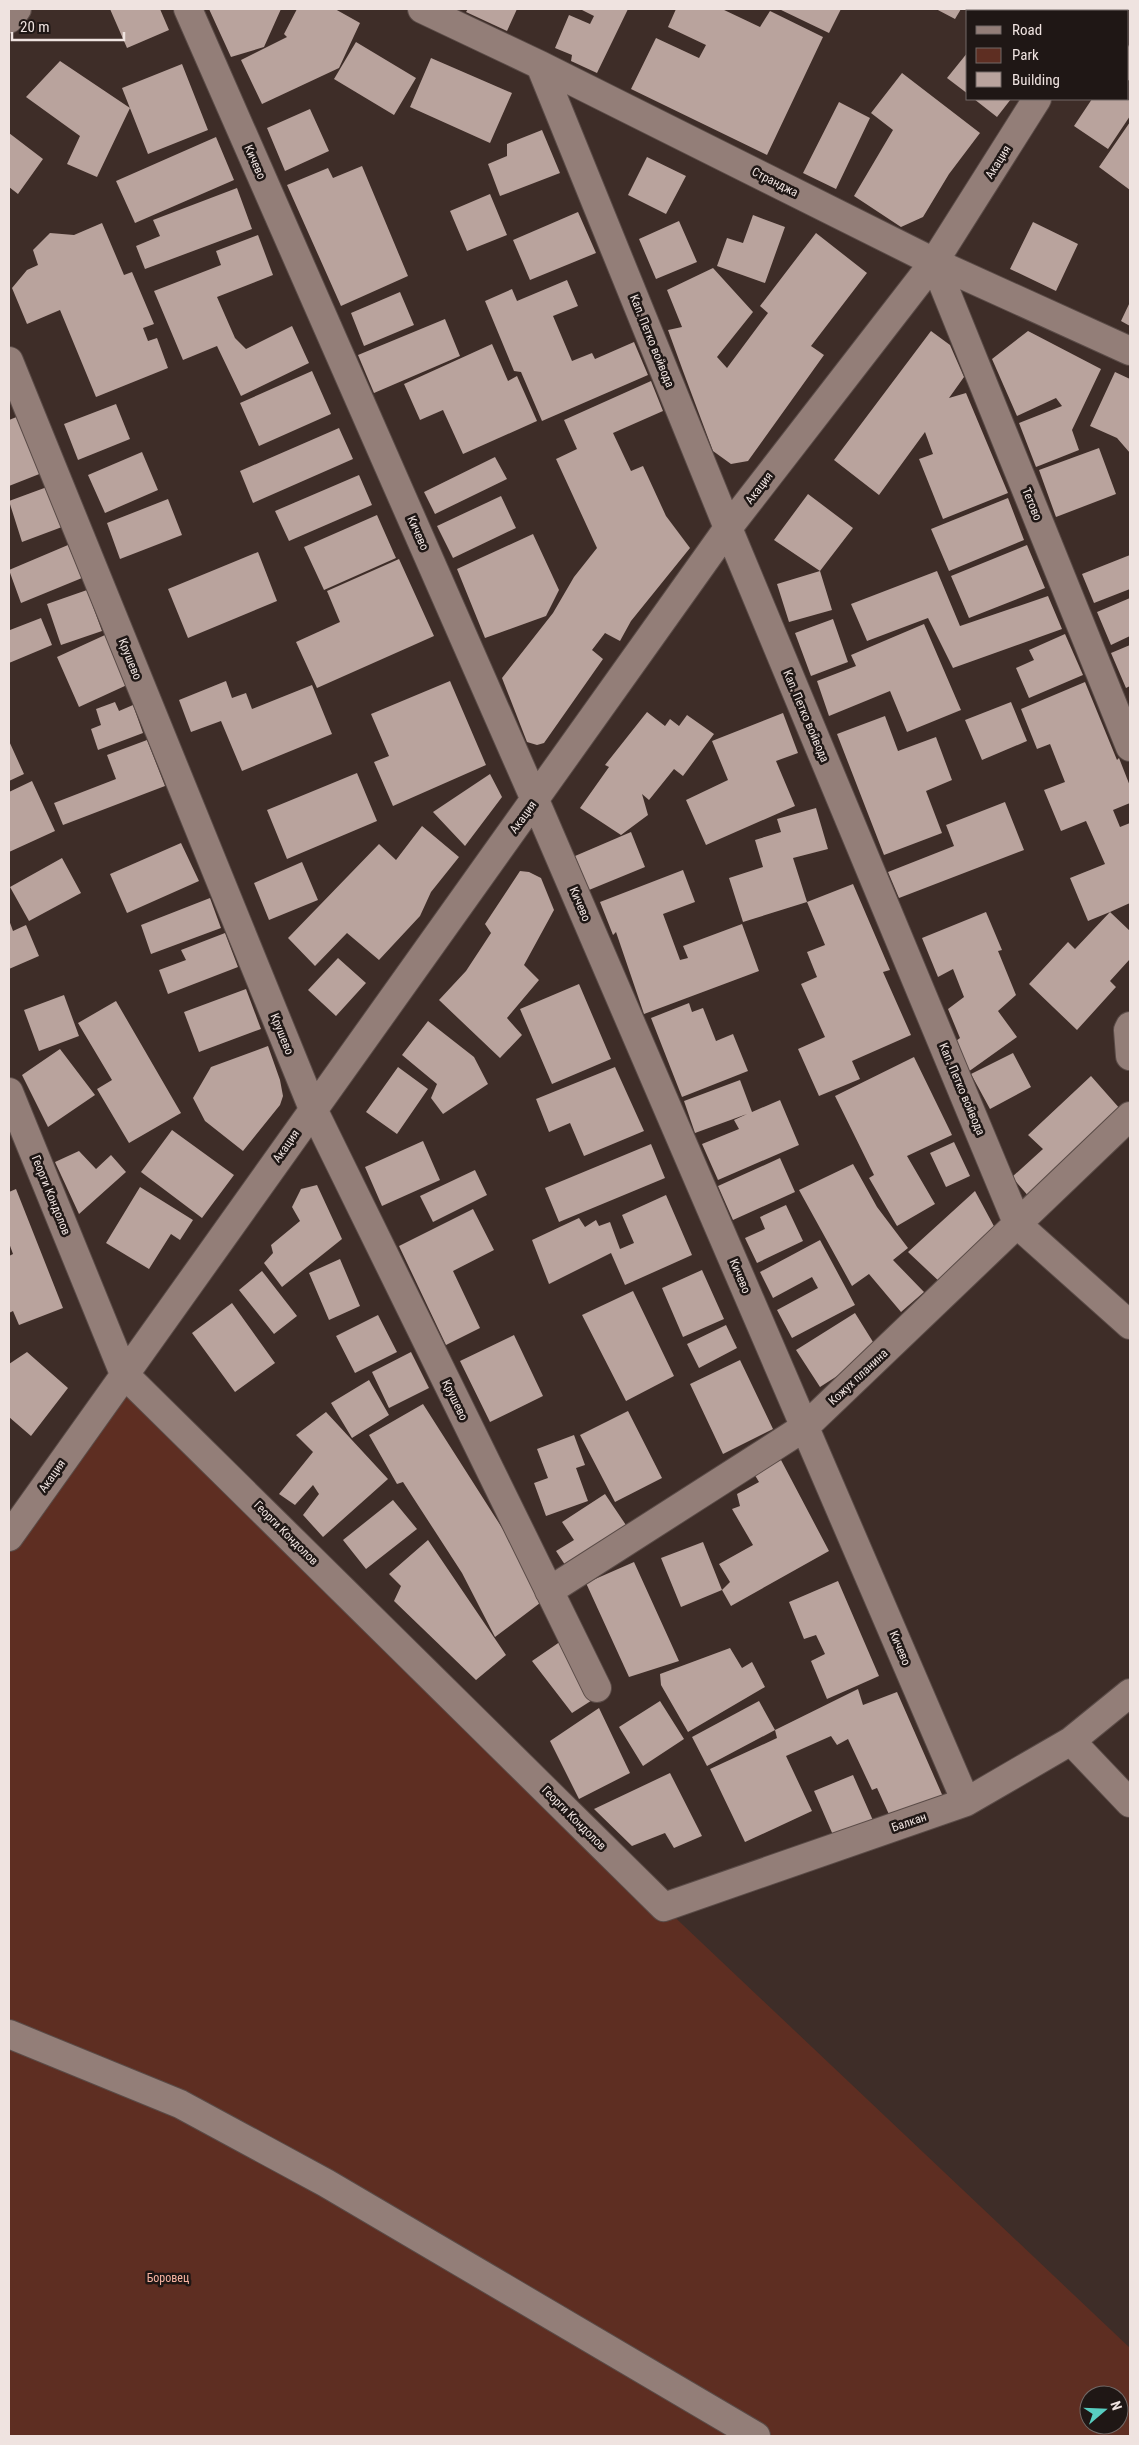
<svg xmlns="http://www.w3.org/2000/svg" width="1139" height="2445" viewBox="0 0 1139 2445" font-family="'Roboto Condensed',sans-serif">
<rect width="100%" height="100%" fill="#3e2d28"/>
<path fill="#5e2e22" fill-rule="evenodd" d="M124,1374L664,1907L1130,2348V2436H9V1537ZM1089,2395H1119V2425H1089Z"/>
<path fill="#b9a39d" d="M110,9H160L169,30L127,48Z
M209,9H281L264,47L231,57Z
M297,9H335L360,23L339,68L262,104L241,60L287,37L284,34Z
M468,9H517L507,31L466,12Z
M580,9H628L597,73L571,61L572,55L555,48L569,15L590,24L594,16Z
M676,9H722L760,27L770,11L823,37L767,155L631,89L656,38L699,58L706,45L668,27Z
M779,9H841L829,33Z
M936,9H961L955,19Z
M965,9H1071L1072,11H970Z
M356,42L416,78L394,115L334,79Z
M1130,42V81L1128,80V47Z
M968,52V94L947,78Z
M431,58L512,93L490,143L410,107Z
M60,61L130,108L97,177L67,164L80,136L26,97Z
M182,64L208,130L148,154L122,88Z
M902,73L980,133L949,174L923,217L901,227L854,196L893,130L871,113Z
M974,99H1011L997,117Z
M1092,99H1127L1130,101V116L1108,149L1074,126Z
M839,102L870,118L836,189L803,173Z
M310,109L329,151L285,171L267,128Z
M1130,122V190L1099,167Z
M542,130L560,173L500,196L488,164L507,156V144Z
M9,133L43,159L18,194L9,187Z
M216,137L234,180L135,223L116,181Z
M647,157L686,176L666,214L628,195Z
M362,166L408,276L341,306L287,185L328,168L333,178Z
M237,188L252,229L145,269L136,246L160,236L153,220Z
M490,194L507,235L467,251L450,211Z
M578,212L596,253L530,280L513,240Z
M753,215L785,227L765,283L717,266L727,238L743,243Z
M679,221L697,262L656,279L639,239Z
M1033,222L1078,244L1056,291L1010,269Z
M102,223L124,275L132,272L154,324L143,328L148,341L157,338L168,368L96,397L60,310L27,324L12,288L27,270L38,265L33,250L50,233L74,235Z
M816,233L867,273L811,346L824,355L748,461L731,464L713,451L683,371L668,330L682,327L667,290L713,268L753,312L717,357L727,368L768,313L760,306Z
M258,235L273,275L217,297L235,338L246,349L292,326L309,363L241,396L217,346L183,360L154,291L221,265L216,251Z
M567,280L578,306L553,316L572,361L592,353L595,359L634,342L648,375L542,421L521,372L514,371L485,301L512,289L517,301Z
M400,292L414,325L364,346L351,313Z
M1130,302V326L1121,321Z
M445,319L460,356L374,393L358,355Z
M931,331L950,345L964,377L949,398L966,393L1008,493L943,519L919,459L933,454L925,432L879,495L834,460Z
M1028,331L1101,369L1072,430L1079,450L1036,467L1019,423L1062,406L1056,398L1017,416L992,359Z
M492,344L508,381L517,376L537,421L463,454L443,410L420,420L404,384Z
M312,371L331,414L259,446L240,403Z
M1115,372L1130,379V453L1117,438L1090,426Z
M651,381L663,411L613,433L631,471L643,466L666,516L690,548L631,621L620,641L605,633L592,650L603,659L544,743L537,745L527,742L502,678L553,613L574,577L597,548L556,459L577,449L564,420Z
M116,404L130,439L78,460L64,424Z
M24,414L47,471L9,486V420Z
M339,428L353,459L253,503L240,471Z
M1099,448L1116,494L1056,517L1039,470Z
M142,452L158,490L105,513L88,475Z
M495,457L507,479L435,514L424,492Z
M359,475L372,505L289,541L275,511Z
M47,487L62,527L22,542L9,501Z
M808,494L853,528L820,571L832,610L789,622L777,584L820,571L774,540Z
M501,496L516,528L453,558L437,526Z
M1008,498L1024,540L949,571L931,529Z
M168,499L182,535L120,559L107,523Z
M377,515L396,558L324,590L304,547Z
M533,534L559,590L546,616L485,638L457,569Z
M68,545L82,578L21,603L9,570Z
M1027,545L1045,588L969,618L951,576Z
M258,552L277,601L188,638L168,589Z
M1130,555V589L1094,603L1082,574Z
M399,559L434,636L317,688L296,642L340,622L327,591Z
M937,571L960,626L1048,596L1062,629L953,668L928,618L867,641L851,604Z
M87,590L102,631L61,645L47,604Z
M1130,598V636L1111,645L1097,612Z
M41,618L52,645L9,663V626L10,630Z
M833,619L848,662L811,676L795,633Z
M924,624L961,710L907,732L890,691L829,716L817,681L856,666L851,655Z
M1065,634L1083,675L1029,698L1016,668L1034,660L1029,650Z
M105,635L127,685L79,707L57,657Z
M1130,645V686L1126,688L1111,653Z
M226,681L232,698L246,693L252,709L312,685L332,734L242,771L221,721L191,732L179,700Z
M450,681L486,765L393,806L374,762L389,756L371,714Z
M1085,682L1117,760L1119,758L1130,786V803L1113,810L1120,827L1130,823V903L1110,912L1130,931V959L1110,981L1116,987L1077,1030L1029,984L1068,942L1075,949L1110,912L1088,921L1070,878L1105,864L1086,821L1061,831L1044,790L1065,782L1050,744L1037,749L1021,709Z
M115,702L119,711L133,705L143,733L98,750L91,729L101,725L96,709Z
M1011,702L1027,741L982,760L965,720Z
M647,712L665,726L670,719L679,726L687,715L714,734L683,776L674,769L649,800L642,794L648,815L621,835L580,808L609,767L605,765Z
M783,713L798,753L776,761L795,806L706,845L686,800L728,780L712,741Z
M885,716L898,751L936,737L952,780L926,791L942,833L884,855L837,734Z
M147,740L165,786L63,825L54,803L116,779L107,755Z
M9,741L24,774L9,781Z
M357,773L377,821L287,859L267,810Z
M490,774L502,797L465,846L433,812Z
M32,781L55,831L9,852V792Z
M1005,802L1024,850L899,898L888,872L954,846L946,825Z
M816,808L828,849L793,858L807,902L853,884L890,970L883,972L911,1035L852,1061L860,1079L819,1096L798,1049L825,1037L801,984L817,977L807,952L825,945L807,902L743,922L729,878L763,867L755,840L781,832L777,819Z
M422,826L459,857L431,892L420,916L379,960L347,933L315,966L288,938L379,844L396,860Z
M631,832L645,867L589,890L575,856Z
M181,843L199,881L127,913L110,874Z
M62,858L81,893L29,921L10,887Z
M302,862L318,900L269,920L254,883Z
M683,870L695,902L663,914L680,960L688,958L683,946L742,924L759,971L644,1014L616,932L613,935L600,902Z
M520,871L529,872L541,878L554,910L524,965L539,980L507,1018L522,1035L500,1058L439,1000L466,971L491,933L485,924Z
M210,898L221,928L151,954L141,925Z
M986,912L1002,950L998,951L1016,995L998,1011L1017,1037L968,1072L949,1046L960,1038L948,1009L964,997L953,969L938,977L922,938Z
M9,920L13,931L26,925L39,956L9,969Z
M225,933L238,967L168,994L159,970L186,960L181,950Z
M338,958L366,983L336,1016L308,990Z
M579,984L611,1059L552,1084L520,1009Z
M246,989L261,1029L199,1052L184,1012Z
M64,995L79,1036L39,1051L24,1010Z
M116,1001L181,1113L129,1143L97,1089L112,1080L78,1023Z
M689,1003L692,1012L703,1008L716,1041L733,1034L748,1071L682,1097L651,1018Z
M428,1021L474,1057L488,1084L443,1114L431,1098L437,1084L402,1055Z
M268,1046L280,1080L283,1096L280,1105L243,1151L205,1121L193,1098L211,1067Z
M60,1049L95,1095L48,1127L22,1075Z
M1013,1053L1031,1087L990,1109L971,1074Z
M914,1057L952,1135L907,1156L935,1204L897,1226L869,1178L874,1175L835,1096Z
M398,1067L428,1089L397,1134L366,1112Z
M615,1067L644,1131L584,1156L570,1123L549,1132L536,1099Z
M1091,1076L1121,1110L1030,1198L1012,1177L1043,1149L1028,1135Z
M740,1080L752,1112L780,1100L799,1145L718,1180L702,1144L739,1129L734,1120L747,1114L695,1133L684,1101Z
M172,1130L234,1175L202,1218L141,1172Z
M423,1141L440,1180L382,1206L365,1167Z
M954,1142L970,1176L946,1187L930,1153Z
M651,1144L665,1178L559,1222L545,1188Z
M79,1151L96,1169L111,1155L126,1172L79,1214L55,1162Z
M780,1158L795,1192L733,1220L718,1186Z
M853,1164L877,1207L908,1248L893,1260L924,1292L901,1312L869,1274L852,1286L799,1190Z
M475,1170L487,1195L433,1222L420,1196Z
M317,1185L342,1239L282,1287L264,1263L273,1253L271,1245L300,1221L292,1207L301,1189Z
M140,1187L193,1220L180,1240L171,1234L149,1269L106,1243Z
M16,1189L63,1308L19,1325L13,1311L9,1313V1256L13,1254L9,1243V1192Z
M975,1191L996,1230L942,1284L908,1252Z
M666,1195L692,1255L625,1285L611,1253L549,1284L532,1240L579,1218L585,1227L596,1220L599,1226L610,1222L620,1249L634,1243L622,1215Z
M786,1205L803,1241L757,1263L745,1238L765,1229L760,1217Z
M473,1209L494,1250L453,1271L480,1328L446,1345L399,1246Z
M820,1240L855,1305L792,1338L777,1310L818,1288L812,1277L773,1298L760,1272Z
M340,1259L360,1306L329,1320L309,1273Z
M702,1270L724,1319L683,1337L662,1288Z
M262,1271L297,1316L274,1334L239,1290Z
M633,1291L674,1376L626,1401L582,1315Z
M232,1303L275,1363L235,1392L192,1333Z
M855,1313L878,1350L820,1387L796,1350Z
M378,1315L397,1352L355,1373L336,1336Z
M726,1325L737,1348L699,1368L687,1344Z
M514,1335L543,1396L490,1422L460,1361Z
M27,1352L68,1388L31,1436L9,1417V1364Z
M411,1352L429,1388L389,1408L372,1372Z
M740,1360L773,1429L723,1454L690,1384Z
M369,1380L389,1415L352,1438L331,1403Z
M423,1404L513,1545L540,1603L495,1637L462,1573L403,1482L397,1484L369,1435Z
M628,1411L662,1478L615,1502L580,1435Z
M326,1412L388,1479L323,1537L303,1515L319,1494L313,1485L295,1505L279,1494L313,1452L296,1435Z
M574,1435L585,1465L576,1468L588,1501L546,1516L534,1483L548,1478L537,1449Z
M781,1460L829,1551L731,1606L722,1590L730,1582L719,1564L753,1545L732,1509L740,1506L737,1494L759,1482L753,1472Z
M605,1494L630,1531L569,1571L556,1551L574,1540L562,1522Z
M393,1500L417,1529L366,1569L343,1540Z
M428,1540L506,1655L476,1680L394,1601L401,1586L389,1574Z
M703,1542L722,1590L681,1607L661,1558Z
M634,1562L679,1661L629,1677L586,1583Z
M838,1581L879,1676L827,1699L811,1661L825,1654L816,1635L804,1639L789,1602Z
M567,1637L597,1697L572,1713L532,1661Z
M730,1648L742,1668L752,1662L765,1687L688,1732L661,1685L660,1674Z
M858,1689L863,1705L897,1692L944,1799L892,1821L877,1788L872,1790L848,1739L837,1745L831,1736L786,1756L812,1811L745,1842L710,1769L777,1738L775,1730Z
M660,1701L684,1739L643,1766L619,1727Z
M759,1701L775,1730L707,1766L692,1737Z
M599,1708L630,1773L579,1799L550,1741Z
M670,1773L702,1836L674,1848L665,1833L632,1846L594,1809Z
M853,1775L875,1825L836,1842L814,1791Z"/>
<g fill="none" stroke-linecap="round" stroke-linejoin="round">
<defs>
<path id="minor" d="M188,9L535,800L966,1802
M422,9L540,65L934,262L1130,351
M1093,11L1094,9
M9,19L17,9
M540,65L728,528L1018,1225L1130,1325
M934,262L1130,747
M9,361L313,1109L597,1688
M1130,1026L1128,1030L1130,1056
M9,1092L124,1374L664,1907L966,1802L1071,1741L1130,1693
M9,1537L728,528L934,262L1037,99
M549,1591L805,1427L1130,1116
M1071,1741L1130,1803
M9,2034L180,2104L326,2183L756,2436"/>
</defs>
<use href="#minor" stroke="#5a4b47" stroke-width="30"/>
<use href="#minor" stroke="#937e78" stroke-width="28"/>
</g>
<g text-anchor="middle" stroke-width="5" stroke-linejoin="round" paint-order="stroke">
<g font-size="12" fill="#efe3e0" stroke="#1f1715">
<text transform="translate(255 162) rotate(66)" y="4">Кичево</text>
<text transform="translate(998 162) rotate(-58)" y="4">Акация</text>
<text transform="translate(775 182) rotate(27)" y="4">Странджа</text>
<text transform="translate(652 341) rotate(68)" y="4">Кап. Петко войвода</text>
<text transform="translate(759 488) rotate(-52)" y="4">Акация</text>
<text transform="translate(1032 504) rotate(68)" y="4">Тетово</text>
<text transform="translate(418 533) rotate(66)" y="4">Кичево</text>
<text transform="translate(130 659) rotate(68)" y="4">Крушево</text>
<text transform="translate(806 716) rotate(67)" y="4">Кап. Петко войвода</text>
<text transform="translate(523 817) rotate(-54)" y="4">Акация</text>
<text transform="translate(580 904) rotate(67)" y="4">Кичево</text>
<text transform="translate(282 1034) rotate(68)" y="4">Крушево</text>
<text transform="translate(962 1089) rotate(67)" y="4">Кап. Петко войвода</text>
<text transform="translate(286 1146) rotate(-55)" y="4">Акация</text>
<text transform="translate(51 1195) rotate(68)" y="4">Георги Кондолов</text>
<text transform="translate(740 1276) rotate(67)" y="4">Кичево</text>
<text transform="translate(858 1377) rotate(-43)" y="4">Кожух планина</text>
<text transform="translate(455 1400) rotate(64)" y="4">Крушево</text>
<text transform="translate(52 1476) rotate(-55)" y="4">Акация</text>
<text transform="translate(286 1533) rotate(45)" y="4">Георги Кондолов</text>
<text transform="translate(900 1648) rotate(67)" y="4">Кичево</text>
<text transform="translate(574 1818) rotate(45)" y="4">Георги Кондолов</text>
<text transform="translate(909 1822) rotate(-19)" y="4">Балкан</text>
</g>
<g font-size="12" fill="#f9b5a3" stroke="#1f1715">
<text x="168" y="2282">Боровец</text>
</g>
</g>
<rect width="1139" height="2445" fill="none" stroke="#efe3e0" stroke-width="20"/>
<rect x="966" y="10" width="162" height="90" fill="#1f1715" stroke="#726966"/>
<rect x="976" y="26" width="25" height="8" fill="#937e78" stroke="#726966"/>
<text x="1012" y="35" font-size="15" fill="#efe3e0">Road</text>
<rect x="976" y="48" width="25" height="15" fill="#5e2e22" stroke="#726966"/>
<text x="1012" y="60" font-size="15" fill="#efe3e0">Park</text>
<rect x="976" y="72" width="25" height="15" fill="#b9a39d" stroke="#726966"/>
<text x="1012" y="85" font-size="15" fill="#efe3e0">Building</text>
<g transform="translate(1104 2410) rotate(71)"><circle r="24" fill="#1f1715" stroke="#726966"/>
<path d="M0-4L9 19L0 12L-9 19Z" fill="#58cec1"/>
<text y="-8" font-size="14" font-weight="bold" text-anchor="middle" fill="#efe3e0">N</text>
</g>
<path d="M12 32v8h112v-8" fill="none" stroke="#efe3e0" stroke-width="2.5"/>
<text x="20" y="32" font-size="15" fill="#efe3e0" stroke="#1f1715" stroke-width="4" paint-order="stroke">20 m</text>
</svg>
